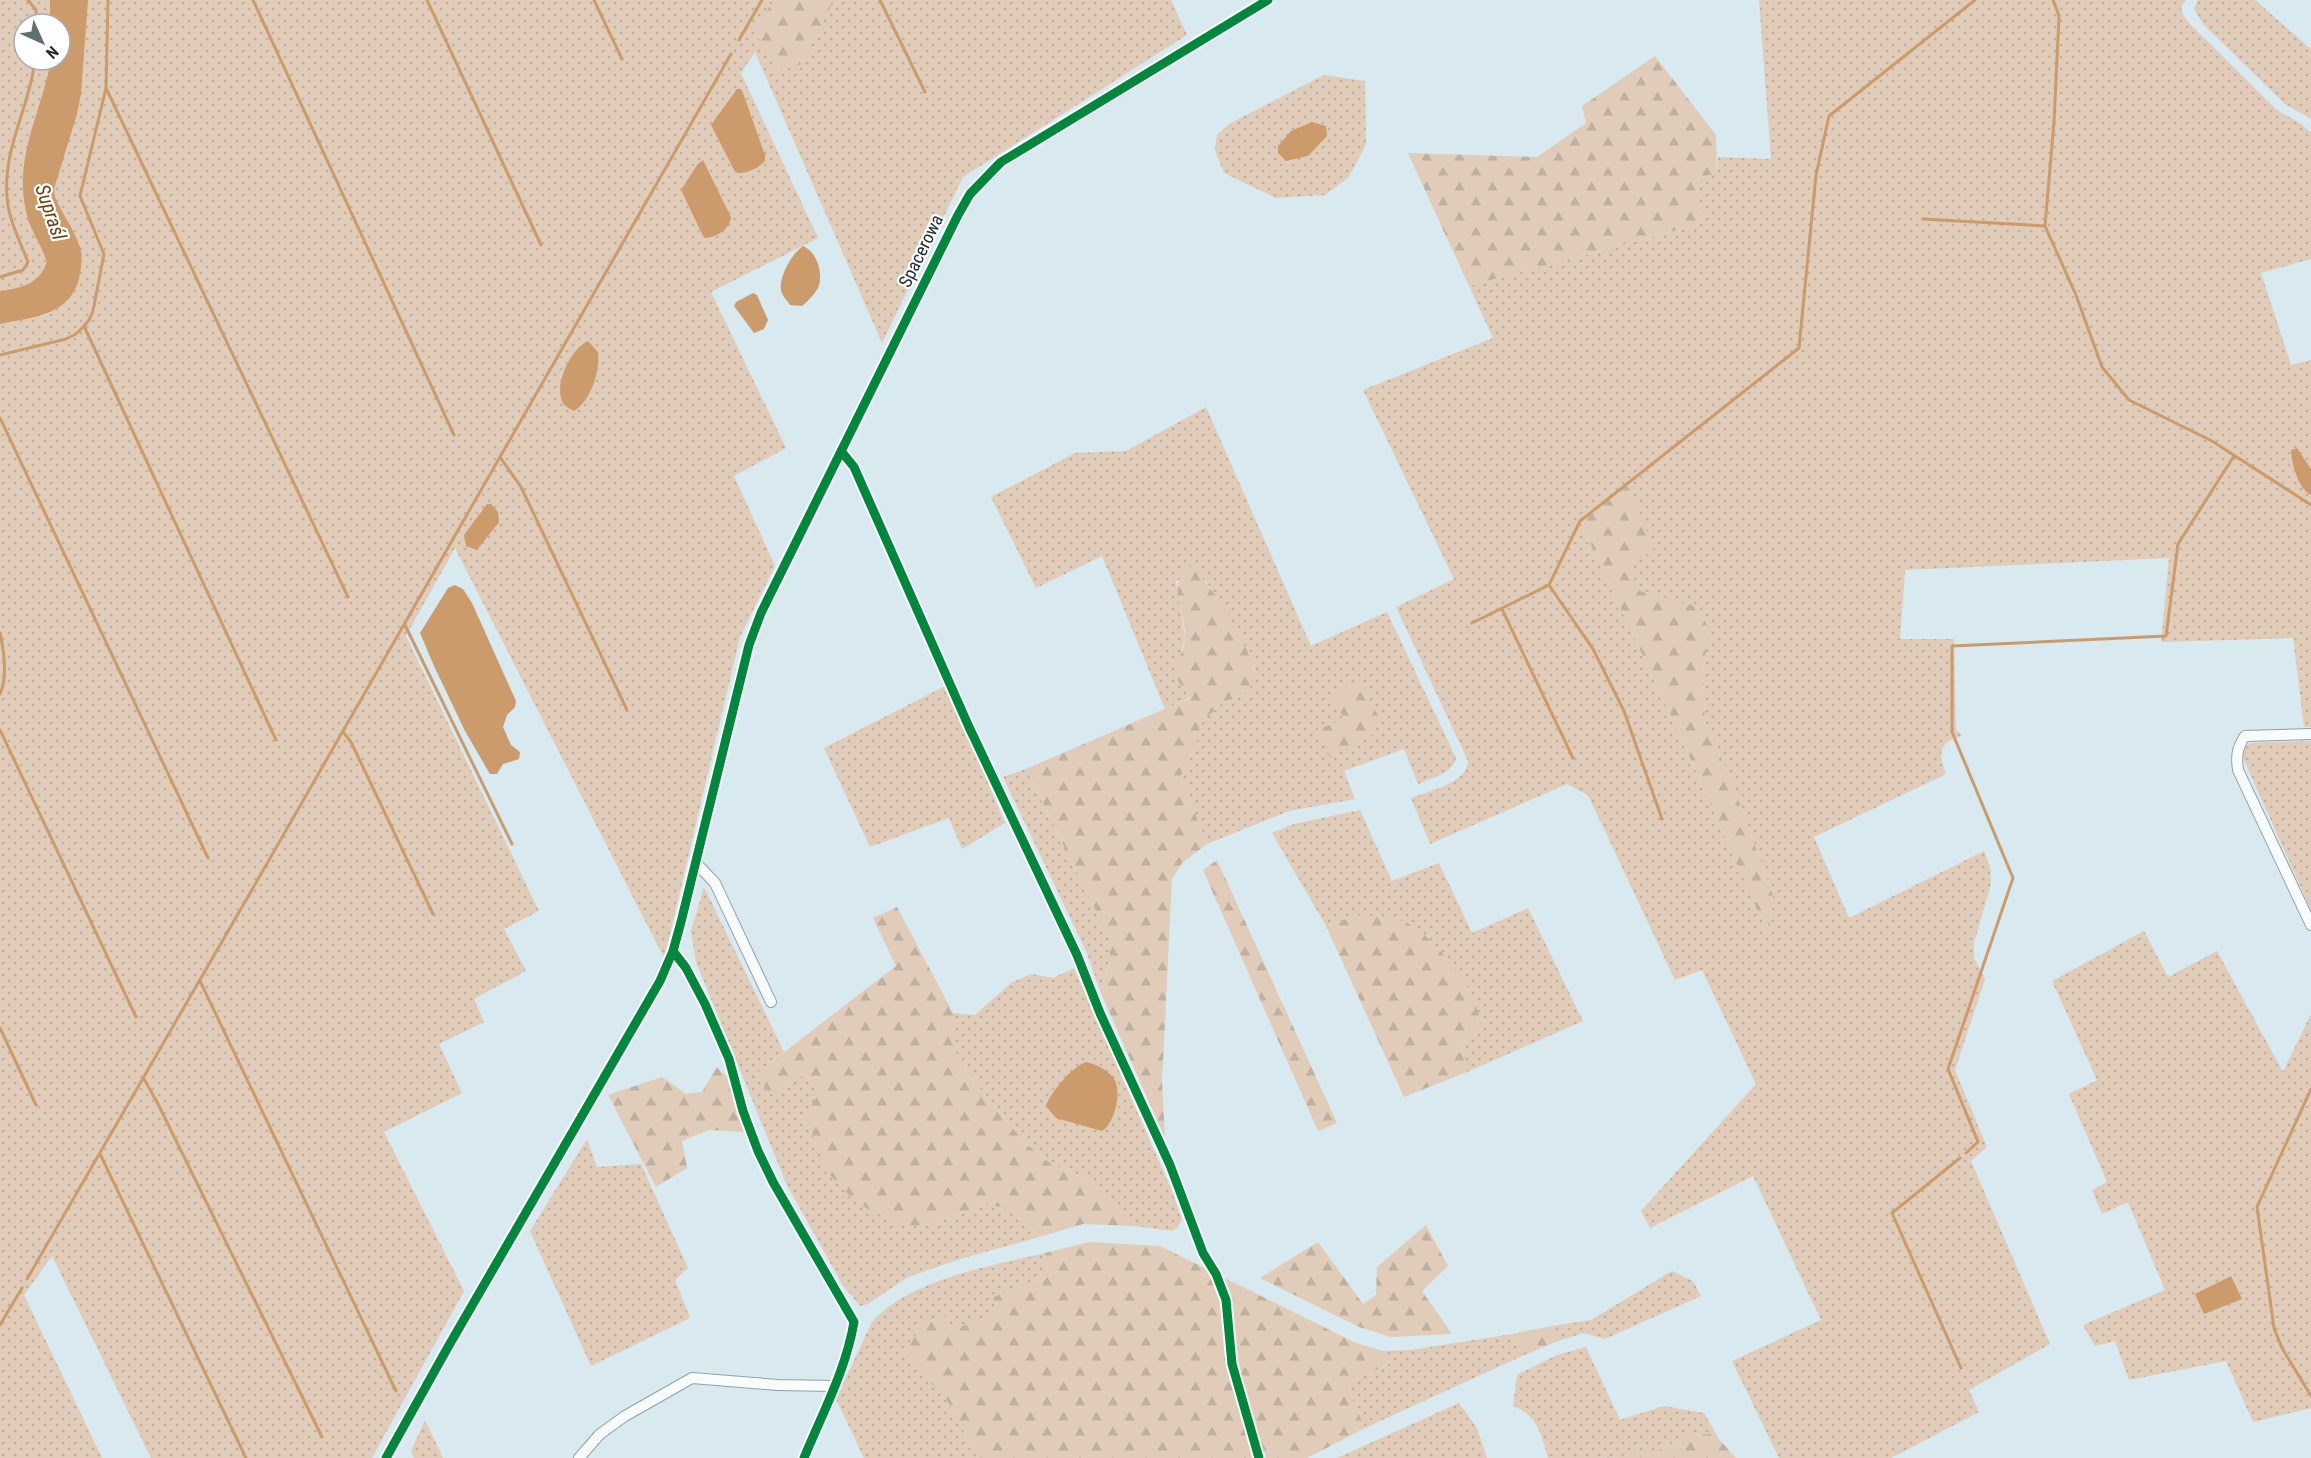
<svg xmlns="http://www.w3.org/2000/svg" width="2311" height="1458" viewBox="0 0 2311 1458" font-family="'Roboto Condensed',sans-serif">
<defs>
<pattern id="grass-dots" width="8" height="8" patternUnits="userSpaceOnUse" patternTransform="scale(1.5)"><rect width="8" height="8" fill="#e0ccb9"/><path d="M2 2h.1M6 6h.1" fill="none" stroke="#c0b0a0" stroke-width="1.8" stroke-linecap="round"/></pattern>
<pattern id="forest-firs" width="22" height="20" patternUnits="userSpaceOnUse" patternTransform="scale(1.5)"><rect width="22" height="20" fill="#e0ccb9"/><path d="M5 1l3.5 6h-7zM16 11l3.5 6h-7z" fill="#c0b0a0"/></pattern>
</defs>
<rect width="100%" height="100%" fill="#d8e9ef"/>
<path fill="url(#grass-dots)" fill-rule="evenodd" d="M0,0H1171L1187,35L963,177L882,343L755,52L741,73L818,238L711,292L786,448L734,476L775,566L740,637L666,951L663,956L455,548L406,636L539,911L504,929L526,971L474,999L484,1022L439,1044L462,1093L384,1132L464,1291L372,1458H151L52,1256L24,1295L102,1458H0ZM24,24H60V60H24Z
M1759,0H2186L2181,7L2183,15L2190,24L2277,110L2301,124L2311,133V259L2261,273L2291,365L2311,360V727H2304L2293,638L2161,642L2169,558L1905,570L1900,639H1954L1956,729L1962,736C1938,743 1938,753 1946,774L1814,837L1849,918L1984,851L1990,867L1991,884L1974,943V958L1985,979L1955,1070L1987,1147L1971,1161L2050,1344L1969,1390L1979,1412L1891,1458H1779L1732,1361L1821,1320L1753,1176L1650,1228L1641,1211L1756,1084L1702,970L1675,980L1588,795L1567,784L1430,844L1411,798C1429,791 1466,784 1468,761L1396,607L1454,579L1363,390L1493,338L1469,286L1704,223L1695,180L1717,173L1718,157L1771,159ZM1580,521L1655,550L1626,565L1641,592L1699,607L1709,630L1703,672L1705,722L1730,777L1773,895L1769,935L1687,751Z
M2198,0H2255L2311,49V119L2285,104L2203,24L2194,9Z
M1324,75L1365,81L1366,145L1348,178L1325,195L1276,198L1224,173L1215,150L1217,135L1229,124Z
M1206,407L1311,646L1387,612L1456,758C1452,774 1431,778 1418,784L1404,749L1344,771L1355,799L1289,811L1207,844L1181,776L1196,745L1201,723L1223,702L1244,695L1255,670L1237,632L1206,581H1176L1185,638L1176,670L1178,681L1190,697L1165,709L1102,556L1036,588L991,497L1075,453L1126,451Z
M947,685L1005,823L962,849L949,818L870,847L824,748Z
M2311,741V910L2243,758V750L2250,743Z
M1026,769L1110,940V961L1100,991L1087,953L1003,777Z
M1360,810L1392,881L1439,863L1472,933L1528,908L1583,1021L1467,1072L1460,1044L1480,1031L1357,915L1326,926L1272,833L1294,824Z
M704,887L784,1052L757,1073L768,1095L806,1074L818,1094L920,1227L987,1203L1012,1211L1039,1237L960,1259L908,1277L868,1304L860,1306L842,1284L786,1183L696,962L691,931Z
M2144,931L2168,977L2217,951L2283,1072L2311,1014V1408L2253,1422L2226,1361L2129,1380L2115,1341L2095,1346L2083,1325L2165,1290L2128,1202L2102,1214L2092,1190L2107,1182L2069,1094L2097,1080L2052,981Z
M1074,968L1173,1193L1182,1220L1178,1227L1172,1231L1135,1226L1088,1179L1051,1164L1024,1142L969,1075L953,1048V1013L975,1015L1011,983L1031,974L1053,978Z
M587,1139L597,1167L641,1164L688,1268L675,1280L690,1318L591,1366L530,1231Z
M1045,1253L1047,1278L993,1297L997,1315L950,1330L902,1350L948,1402L978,1458H864L836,1399L872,1322C910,1279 991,1266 1045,1253Z
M1672,1271L1693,1281L1701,1296L1605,1339L1584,1333L1558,1341L1552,1326L1591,1320Z
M1512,1334L1522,1356L1365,1428L1346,1384L1389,1364L1384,1351L1411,1350Z
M1586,1347L1620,1420L1664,1406L1704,1413L1719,1439L1710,1434L1690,1435L1653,1453L1599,1458H1548C1542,1436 1537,1414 1513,1406L1517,1375L1557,1355Z
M1459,1403L1477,1428L1487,1458H1337Z
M425,1420L443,1458H414L411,1451Z"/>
<path fill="url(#forest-firs)" d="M774,0H834L802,64L778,72L754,31Z
M1655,56L1716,135L1717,173L1695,180L1704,223L1469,286L1408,153L1537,157L1586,123L1582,106Z
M1627,482L1655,550L1627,565L1640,591L1699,607L1709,630L1703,672L1705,722L1730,777L1773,895L1769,936L1687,751L1580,521Z
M1192,566C1213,588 1254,650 1256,680L1244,695L1223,702L1201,723L1196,745L1181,776L1207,844L1182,863L1172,879L1162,1082L1165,1138L1100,991L1110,962V940L1026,769L1190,698C1185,690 1177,683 1176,674C1175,661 1185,650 1185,638C1187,612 1163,582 1192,566Z
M1361,682L1379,718L1375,733L1330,758L1317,730L1344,719L1330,692Z
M1217,860L1337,1123L1318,1131L1203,870Z
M897,907L953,1013V1048L969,1075L1024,1142L1051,1164L1088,1179L1135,1226L1083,1224L1039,1237L1012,1211L987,1203L920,1227L897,1223L858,1204L827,1172L805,1117L818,1094L806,1074L768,1095L757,1073L896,966L873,918Z
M1357,915C1371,917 1386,916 1399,920C1426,926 1462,975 1474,999C1479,1009 1480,1021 1480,1031L1460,1044L1467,1072L1404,1097L1326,926Z
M717,1067L729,1079L745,1132L709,1130L682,1141L687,1168L656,1187L608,1095L662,1077L686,1094L702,1092Z
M1426,1225L1448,1266L1422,1291L1452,1334L1391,1337L1359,1327L1260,1278L1318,1242L1363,1304L1376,1295L1377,1267Z
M1089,1242L1160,1246L1356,1343L1384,1351L1389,1364L1346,1384L1365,1428L1307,1458H978L948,1402L902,1351L927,1321L945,1314L950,1330L996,1315L993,1297L1047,1278L1045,1253Z
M1552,1326L1558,1341L1522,1356L1512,1334Z
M1710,1434L1719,1439L1736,1458H1599L1653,1453L1690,1435Z"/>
<path fill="#cb9b6c" d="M50,0H88L81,94L77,114L54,189L55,197C62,214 74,229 80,247C83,257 81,269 79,279C69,316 32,317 0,324V291C22,288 39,284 47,262C42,247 33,234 28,219C11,161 41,115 51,60H60V24H50Z
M737,89H741L743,93L765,155V161C759,168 746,174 737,173L733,168L711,125Z
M1312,122L1326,126L1327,136L1308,156L1286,161L1278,153V146L1291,131Z
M703,160L731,217C730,229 717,237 706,238L703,236L681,190L697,165Z
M803,246C817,252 824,274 818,288C814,295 808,301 802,306L790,305C788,301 783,297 782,293C776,280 793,252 803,246Z
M753,293L757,295L768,320L764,329L754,333L734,306L736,302Z
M588,341L598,352C600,371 591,401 574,411C568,408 562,405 561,398C556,380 572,348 588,341Z
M2297,448L2311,469V495C2298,488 2292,465 2291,450Z
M487,504H491L498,512L499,522L477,550L466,546L464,535Z
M455,585L463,589L472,603L516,701L515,707L507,715L503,727L511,745L520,752L519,759L503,764L497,774H490L465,731L434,666L420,633L448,588Z
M1087,1062C1097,1065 1106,1069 1113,1077C1123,1090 1115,1123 1102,1131L1056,1118L1046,1106C1050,1093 1074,1064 1087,1062Z
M2231,1276L2242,1299L2204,1314L2195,1294Z"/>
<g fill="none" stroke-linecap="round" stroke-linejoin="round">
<path stroke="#cb9b6c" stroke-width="3" d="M28,0L36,10V24
M253,0L454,435
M427,0L541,245
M594,0L622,59
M880,0L925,92
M2053,0L2059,16L2054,122L2045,226L2076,295L2102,367L2129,400L2212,441L2311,505
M739,40L762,0
M106,88L348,597
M1923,219L2045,226
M0,277L23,270L28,262C20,241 8,219 7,196C3,148 30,106 35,60
M84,326L276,740
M0,355L66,339L76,334L84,326L89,320L93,311L104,254L80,196L106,88L108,0
M0,418L208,858
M500,457L521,487L627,710
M1549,585L1593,649L1624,711L1662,819
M1502,609L1573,758
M1472,623L1549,585L1580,521L1799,348L1816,175L1829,116L1975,0
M405,625L512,844
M0,633C4,651 8,676 0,694
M0,730L136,1017
M344,733L351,742L433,914
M200,981L396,1391
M0,1028L36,1105
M144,1079L157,1102L322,1437
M2311,1089L2257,1207L2274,1328L2282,1348L2311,1396
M1966,1153L1978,1142L1948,1069L2013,878L1952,732V646L2166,636L2178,544L2234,456
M100,1154L246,1458
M1960,1158L1892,1213L1961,1368
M27,1279C264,872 496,462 731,54
M0,1325L22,1288"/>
<defs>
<path id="minor" d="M841,451L854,467L969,727L1077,955L1100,1013L1170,1165L1203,1253L1216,1274L1226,1300L1232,1364L1259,1458
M2311,734L2245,736C2237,748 2236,756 2238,770L2311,925
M696,863L715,883L771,1002
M673,951L686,968L705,1004L729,1059L743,1111L758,1151L773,1182L854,1322C846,1370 822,1414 804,1458
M386,1458L448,1347L660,981L673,951L681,922L749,645L761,613L958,215L970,194L1001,162L1268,0
M579,1458L600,1434L625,1416L692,1378L778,1385L834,1386"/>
</defs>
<use href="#minor" stroke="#94a1a5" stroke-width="12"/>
<use href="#minor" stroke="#f9fcfd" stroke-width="10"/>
<defs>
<path id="cycleway" d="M841,451L854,467L969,727L1077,955L1100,1013L1170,1165L1203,1253L1216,1274L1226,1300L1232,1364L1259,1458
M673,951L686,968L705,1004L729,1059L743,1111L758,1151L773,1182L854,1322C846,1370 822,1414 804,1458
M386,1458L448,1347L660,981L673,951L681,922L749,645L761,613L958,215L970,194L1001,162L1268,0"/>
</defs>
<use href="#cycleway" stroke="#fff" stroke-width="13"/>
<use href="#cycleway" stroke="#00873e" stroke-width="9"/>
</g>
<g text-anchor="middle" stroke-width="4.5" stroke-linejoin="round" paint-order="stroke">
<g font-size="18" fill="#212d31" stroke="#fff">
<text transform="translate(921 251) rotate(-64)" y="6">Spacerowa</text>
</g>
<g font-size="20" font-style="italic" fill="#713e08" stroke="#fff">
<text transform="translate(51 212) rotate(71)" y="7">Supraśl</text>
</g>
</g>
<g transform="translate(42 42) rotate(135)"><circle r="28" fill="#ffffff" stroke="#a6abad" stroke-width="1.5"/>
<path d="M0-4.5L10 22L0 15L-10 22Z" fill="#616f74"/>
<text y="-9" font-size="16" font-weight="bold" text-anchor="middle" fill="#212d31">N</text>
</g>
</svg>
